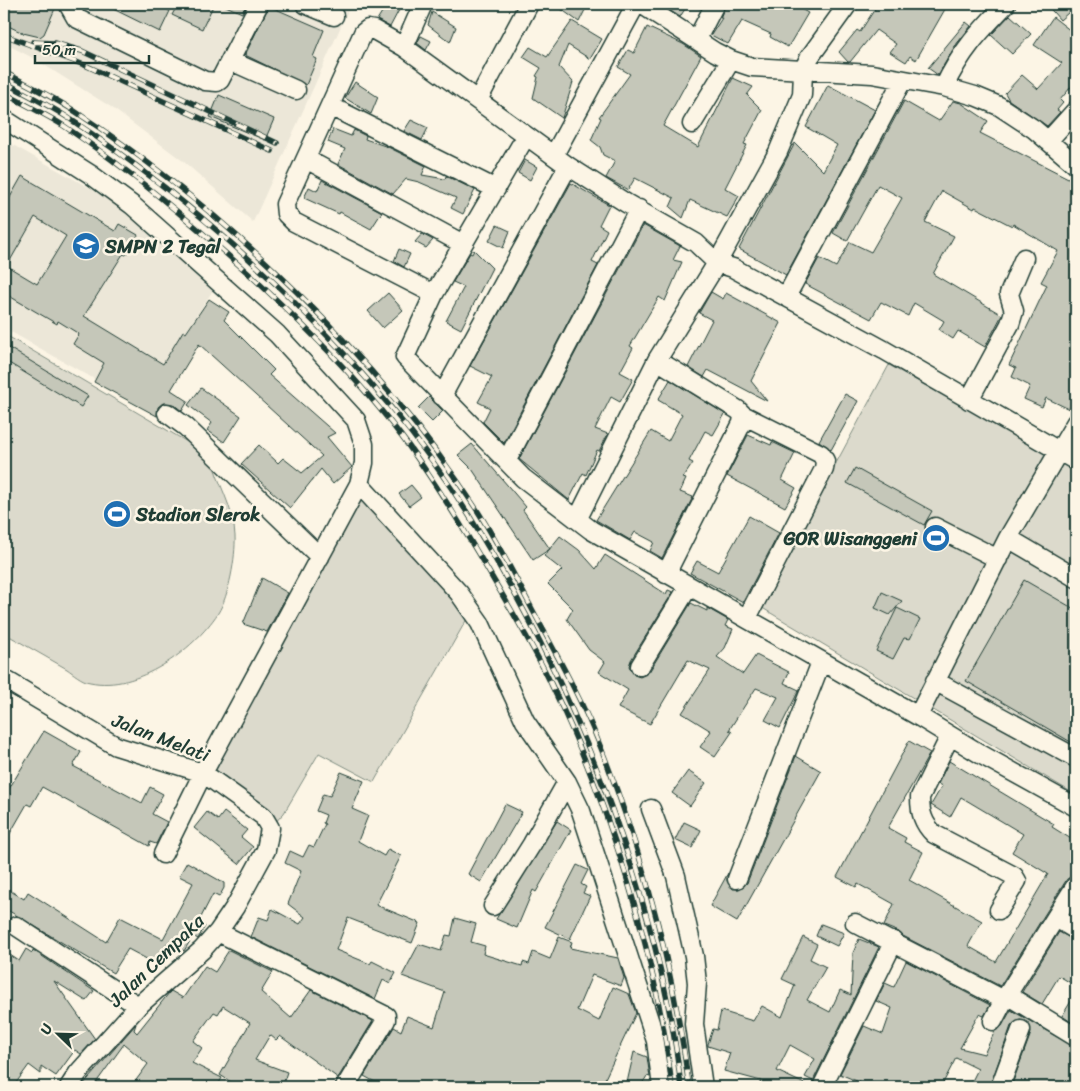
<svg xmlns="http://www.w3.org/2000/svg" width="1080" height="1091" viewBox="0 0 1080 1091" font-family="Sriracha,sans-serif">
<rect width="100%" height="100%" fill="#fcf5e5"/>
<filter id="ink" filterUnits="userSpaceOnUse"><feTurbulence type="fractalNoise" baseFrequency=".02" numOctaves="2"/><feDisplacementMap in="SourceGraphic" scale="10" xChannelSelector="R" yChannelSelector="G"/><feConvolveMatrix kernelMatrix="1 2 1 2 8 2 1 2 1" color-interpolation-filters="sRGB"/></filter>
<g filter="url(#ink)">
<path fill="#ece7d8" d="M4,4H351L253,222L183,161L111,107L33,58L4,43Z
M4,140L120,205L215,287L187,331L146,408L4,328Z"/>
<path fill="#dcdacc" stroke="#7e8c80" d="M4,334L211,456C217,483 234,507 235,536C236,557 229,596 218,613C193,651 137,692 90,682C82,681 73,673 67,669C46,657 25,645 4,633Z
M889,365L1076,470V795L759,606Z
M359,484L472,610L374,782L319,753L284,813L270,828L203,773Z"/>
<path fill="#c5c7b9" stroke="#1f3d34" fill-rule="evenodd" d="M4,4H57L44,34L40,37L23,33L4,24Z
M103,4H155L170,11L160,32Z
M178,4H214L202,29L172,15Z
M221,4H247L242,13Z
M387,4L399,10L390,27L377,20Z
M554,4H588L579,22Z
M660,4H688L680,17Z
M726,4H792L808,13L788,47L770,37L771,34L742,21L728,44L711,35L722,18H720Z
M878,4H948L916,60L910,56L906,62L890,52L896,44L876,30L850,62H848L839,52L857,30L860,32Z
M1046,4H1076V6L1060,20Z
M269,6L324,30L313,57L317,59L306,85L245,55Z
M432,12L456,27L450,42L428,25Z
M1010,15L1031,34L1012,54L991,35Z
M1053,17L1076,35V81L1060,100L1063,103L1057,110L1060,112L1047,126L1009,100L1005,93L1022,75L1038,89L1062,63L1034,45Z
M572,21L602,39L590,59L568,45L559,67L573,82L562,118L533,98L538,77L536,76L541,68L523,57L530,47L547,57Z
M966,22L971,26L955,46L938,75L928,68Z
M647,27L683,44L701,56L663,126L698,147L733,78L753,87L747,95L762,110L744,144L747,145L725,188L739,196L727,217L690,200L683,218L670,207L674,198L635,178L628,190L606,178L615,161L603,155L600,147L591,140L601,118L599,117L630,74L618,67L628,50L634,53Z
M421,36L431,41L426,50L417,43Z
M355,82L378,97L371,114L345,98Z
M828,85L875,110L786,275L739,249L795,143L823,171L837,145L806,127Z
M219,95L274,119L265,140L210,117Z
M904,101L939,121L953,101L961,103L988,121L980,133L1076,182V393L1069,409L1046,398L1042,407L1024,399L1030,386L1012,377L1016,368L1009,365L1047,285L1041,282L1058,251L1013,224L1012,226L975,207L974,209L942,191L925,222L954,236L933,274L1002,315L985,347L958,331L953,339L939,330L944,321L914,303L908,316L881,302L871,319L805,284L819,258L836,267L850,242L871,252L902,198L878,185L847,241L833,233Z
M411,120L428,128L422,140L404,131Z
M333,129L351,136L354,130L366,136L365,139L388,147L426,166L422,175L445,179L446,176L475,190L463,214L451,208L456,198L419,182L406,179L393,194L338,164L345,149L328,142Z
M525,160L537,167L530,180L518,173Z
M22,176L115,231L119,224L138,235L126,255L123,254L84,316L163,364L183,331L186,333L209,299L229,312L224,320L274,370L269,375L335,433L327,437L352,467L333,484L321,469L290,508L241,464L259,445L278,463L283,458L302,473L322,456L199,344L171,390L188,401L182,411L173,404L163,403L158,407L157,416L94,382L104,363L73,344L79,334L58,321L57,324L4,293V208ZM35,217L66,236L37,284L7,266Z
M322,180L382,212L371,229L340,212L339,214L304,198L309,187L317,191Z
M571,183L609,205L599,225L607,230L592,262L598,265L504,443L483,422L490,408L478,402L492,377L470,366Z
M497,225L510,231L503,248L489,241Z
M643,225L680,246L673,260L682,262L665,301L659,297L630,346L633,348L620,372L633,379L620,402L611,397L595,429L608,434L599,451L597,450L586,475L583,473L569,500L519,459Z
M422,234L433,240L426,248L415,242Z
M399,249L410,254L404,267L394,261Z
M474,250L492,268L461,329L446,321L464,287L453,282L470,253L472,254Z
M711,292L723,299L726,293L781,323L751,381L767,401L708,370L704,377L688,367L712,320L699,313Z
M388,293L403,310L383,328L368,311Z
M4,345L88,396L81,407L4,360Z
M670,380L725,414L713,435L705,431L689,461L693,463L683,478L686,479L680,492L693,497L662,558L650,551L654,542L635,532L630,540L596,520L651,431L668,441L682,414L658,400Z
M201,388L241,416L224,442L207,430L212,423L188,405Z
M845,394L858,401L831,450L819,441Z
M429,397L443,411L432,422L418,408Z
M748,435L771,445L772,442L795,453L782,480L796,488L785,507L727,476Z
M472,444L526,507L523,510L550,549L533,560L472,469L458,455Z
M855,468L932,511L924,525L847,483Z
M411,485L421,497L409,506L399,494Z
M749,516L779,533L743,602L690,573L697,561L718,572Z
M560,536L579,550L596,569L605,555L666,594L668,590L673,592L631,660L629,666L634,675L640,677L649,672L691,603L707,611V608L728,620L725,626L733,629L725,648L717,657L743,674L756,655L789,672L784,683L799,690L780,728L765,720L778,697L756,688L729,730L732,732L715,757L700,747L711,731L682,713L710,670L688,660L650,724L618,708L628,690L599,672L605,662L589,650L567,619L573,609L548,584L562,570L544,556Z
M262,578L288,593L267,632L243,624Z
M1024,580L1076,610V745L966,681Z
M882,592L902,601L890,615L875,608Z
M897,608L920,619L910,639L904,638L893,659L876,651Z
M44,731L81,752L73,766L142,803L150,787L163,794L152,814L167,822L156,844L150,842L149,846L42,787L31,806L27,804L4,844V805L10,794L7,792Z
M909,741L930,753L888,828L906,838L904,842L923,852L909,880L982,921L968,946L996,962L1048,874L1012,852L1023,834L961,797L950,817L931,805L942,786L938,784L949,761L1054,824L1052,827L1076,842V874L1067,879L1000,986L903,936L899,932L884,926L894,904L858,884L856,887L837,877Z
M796,756L821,771L737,922L710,906L728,873L727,881L733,889H739L747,883Z
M688,771L706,783L690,806L672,793Z
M341,772L364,781L352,809L368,816L358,841L384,856L388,849L401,856L376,905L420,923L412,943L348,918L336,950L370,964L372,961L396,973L390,984L383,980L375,999L251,937L259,917L268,920L272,909L300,924L305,917L288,904L301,871L285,863L290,851L303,857L309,845L314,847L325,824L323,823L326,815L316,811L323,794L330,796Z
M505,804L522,812L481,882L468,874Z
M207,812L218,820L224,812L247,830L241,837L253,847L239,864L194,828Z
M557,821L571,830L536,892L533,890L517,928L496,919Z
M684,822L701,830L692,848L675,840Z
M187,862L224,883V888L219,897L213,894L198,923L205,926L198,939L193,936L184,951L167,943L156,964L128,949L113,973L4,908V887L24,899L28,892L106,942L120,917L163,939L193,883L179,876Z
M577,865L588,870L581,884L586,887L583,893L590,896L570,939L545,927Z
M455,918L476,924L471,942L485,946L483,954L522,966L523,962L529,964L533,952L550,959L559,937L572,942L570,948L618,958L624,978L621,986L592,975L577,1010L599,1021L613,987L629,994L636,1013L601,1087H384L364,1076L394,1027L401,1031L407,1016L434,1027L445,992L402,976L419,944L441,951L446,935L451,936Z
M821,924L844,933L837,946L816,936Z
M1059,932L1076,941V986L1059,976L1042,1004L1022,992Z
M803,937L817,944L810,959L826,967L807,1000L830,1012L840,990L851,995L853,953L859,939L879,947L813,1081L805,1077L815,1059L790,1045L777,1071L811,1087H758L761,1081L724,1071L730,1053L708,1046V1044L713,1029L717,1030L721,1011L753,1021L762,1006L782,1017L795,985L782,979Z
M26,949L32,953L33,950L94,991L86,1001L54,981L95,1039L81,1054L75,1050L56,1076L41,1066V1074L29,1065L13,1087H4V951L19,961Z
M229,950L273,972L261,992L291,1018L311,990L373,1021L338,1078L280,1036L276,1040L270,1035L255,1060L287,1072L282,1087H239L220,1075L250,1023L223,1006L218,1014L214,1012L193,1041L202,1048L192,1063L222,1078L217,1087H131L148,1064L124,1044L93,1087H81L136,1024L134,1030L137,1033L169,993L171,991L183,998L205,966L215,972Z
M906,961L990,1005L984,1016L979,1014L960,1048L984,1054L995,1031L1002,1026L1011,1010L1076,1048V1087H1011L1031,1033L1029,1023L1020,1020L1011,1026L990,1087H969L978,1069L956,1058L941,1087H871L840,1074L864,1026L883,1034L892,1008L876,1001L885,983L894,987Z
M1076,993V1025L1062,1016Z
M634,1052L647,1057L650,1077L647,1076L640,1087H626Z"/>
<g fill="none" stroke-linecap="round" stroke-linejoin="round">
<defs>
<path id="minor" d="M68,4L76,18L205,81L217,82L220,80L259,4
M305,4L334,16
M641,4L715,52L731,60L752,67L872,74L944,87L975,96L999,106L1034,129L1076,165
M848,4L809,58L803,71L802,95L778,152L717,263L733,268L884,350L1059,451L1008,538L918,716
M697,39L715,4
M404,47L423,4
M231,61L296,90
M944,87C961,51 979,32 1006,4
M478,100L529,4
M330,106L496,189
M4,119L90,174L132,205L277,334L356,420L364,444V463L359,484L203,773L163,854
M692,124L731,60
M526,136L434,294L405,357L523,478L591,530L918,716L982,755L1076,807
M1048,141L1076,110
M554,155L636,4
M306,159L463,244
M434,294L294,222L286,214L285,204L363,33L368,29L374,30L404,47L568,166
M786,297L902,81
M657,360L738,410L743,415L742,423L666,574
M442,396L568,166L626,203L696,243L717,263L657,360L578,518
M969,400L1010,324L1014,311L1009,294L1024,258
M167,413L186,427L320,557
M743,415L821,454L825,461L824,469L747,618
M1076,422L1059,451L1076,461
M507,460L639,209
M359,484L459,593L480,623L525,721L567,782L581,811L656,1041L662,1087
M935,527L998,559
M1008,538L1076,578
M640,666L689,586
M4,679L116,746L203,773L263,816L270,828L266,850L235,907L218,932L202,950L138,1006L78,1073L69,1087
M935,681L1076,758
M950,736L920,797C920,813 923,823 934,834L1014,876L1017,881L999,910
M651,809L676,876L694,956L697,983L694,1024L703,1087
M737,879L821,662
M1076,885L1007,995L1076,1037
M493,906L532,844L567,782
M1056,918L1076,930
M855,923L1004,1000L1007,995
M16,926L138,1006
M218,932L386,1016V1020L345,1087
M993,1021L1004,1000
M822,1087L894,941
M1000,1087L1021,1030"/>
</defs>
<use href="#minor" stroke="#1f3d34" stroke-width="21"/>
<use href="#minor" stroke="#fcf5e5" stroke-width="18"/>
<defs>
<path id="rail" d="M4,35L87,66L272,151
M33,42L54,43L82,51L277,143
M4,72C28,85 53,97 76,112C228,212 378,358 477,510C500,546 519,585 539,622C561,663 584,705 601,748C644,857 674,971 689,1087
M4,82C26,94 49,105 70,119C217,216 377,367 470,517C529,612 578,713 615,818C646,905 671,995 681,1087
M4,93C24,104 45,114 64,126C130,170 190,221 249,274C303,324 358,378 402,437C437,484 467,534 496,584C516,618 537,653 553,688C610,806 657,957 672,1087"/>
</defs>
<use href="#rail" stroke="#1f3d34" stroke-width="5.5"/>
<use href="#rail" stroke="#fcf5e5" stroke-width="4" stroke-dasharray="11" stroke-linecap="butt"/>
</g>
</g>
<defs>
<symbol id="school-disc" viewBox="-11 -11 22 22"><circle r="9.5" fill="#1f6fb2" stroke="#fcf5e5"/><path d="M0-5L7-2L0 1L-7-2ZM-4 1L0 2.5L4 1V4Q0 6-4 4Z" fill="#fff"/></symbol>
<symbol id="stadium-disc" viewBox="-11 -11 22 22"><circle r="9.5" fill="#1f6fb2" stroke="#fcf5e5"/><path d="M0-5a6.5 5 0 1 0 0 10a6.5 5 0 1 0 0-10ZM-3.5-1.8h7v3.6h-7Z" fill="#fff"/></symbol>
</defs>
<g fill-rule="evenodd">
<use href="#school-disc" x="70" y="230" width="32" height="32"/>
<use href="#stadium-disc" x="101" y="498" width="32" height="32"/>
<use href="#stadium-disc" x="920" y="522" width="32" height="32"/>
</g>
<g text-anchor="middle" stroke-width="5" stroke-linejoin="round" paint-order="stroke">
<g font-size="19" font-weight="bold" fill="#1f3d34" stroke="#fcf5e5" text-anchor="start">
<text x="105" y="253">SMPN 2 Tegal</text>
<text x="136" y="521">Stadion Slerok</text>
<text x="917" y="545" text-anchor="end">GOR Wisanggeni</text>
</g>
<g font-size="19" fill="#1f3d34" stroke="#fcf5e5">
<text transform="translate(161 737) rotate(21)" y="7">Jalan Melati</text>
<text transform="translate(156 960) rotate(-44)" y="7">Jalan Cempaka</text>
</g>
</g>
<rect width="1080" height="1091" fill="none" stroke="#fcf5e5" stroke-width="20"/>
<rect x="10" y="10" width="1060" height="1071" fill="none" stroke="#1f3d34" stroke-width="2" filter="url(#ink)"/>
<g transform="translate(58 1034) rotate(293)" stroke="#fcf5e5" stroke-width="4" paint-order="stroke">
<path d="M0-4L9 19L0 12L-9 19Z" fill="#1f3d34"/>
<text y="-8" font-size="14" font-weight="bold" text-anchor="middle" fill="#1f3d34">U</text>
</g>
<path d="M35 55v8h114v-8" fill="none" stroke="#1f3d34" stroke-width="2.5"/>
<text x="42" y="55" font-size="15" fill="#1f3d34" stroke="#fcf5e5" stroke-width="4" paint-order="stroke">50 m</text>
</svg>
